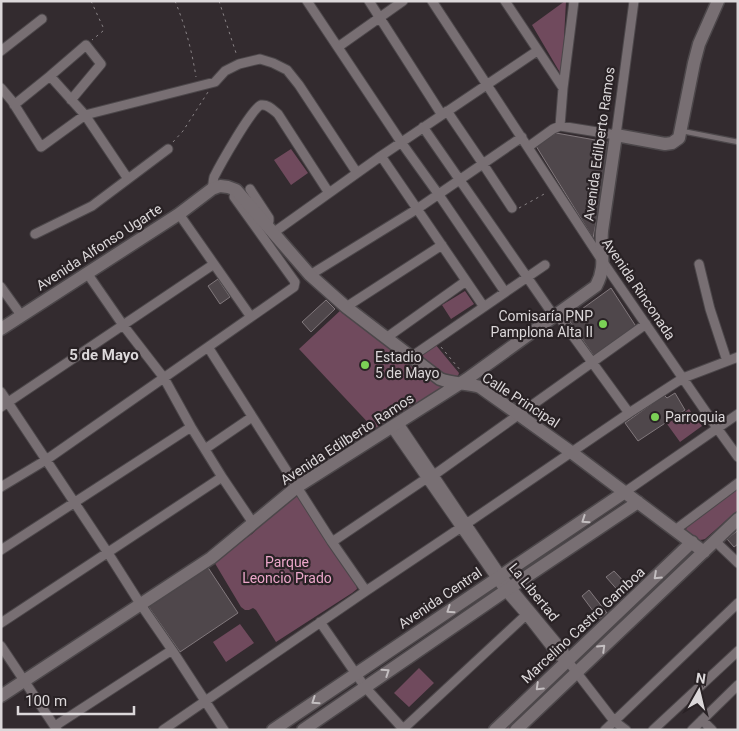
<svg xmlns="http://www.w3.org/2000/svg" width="739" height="731" viewBox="0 0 739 731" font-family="Roboto,sans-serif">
<rect width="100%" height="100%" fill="#332b2f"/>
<path fill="#704a5d" d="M565,1H566L562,76L532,25Z
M291,149L308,173L291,185L274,160Z
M465,291L474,304L451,319L442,305Z
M342,309L441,384V387L440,390L374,429L299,349Z
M435,344L459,373C458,378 453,379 449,380L419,355Z
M689,409L702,426L680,442L667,424Z
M738,487V510L705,539C699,541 695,540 689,537L686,530L687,526Z
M298,494L356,584L357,589L352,593L276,642L256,610L253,608L249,610H245L241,607L213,560L252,534L288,500Z
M691,550L693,556L579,667L572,660Z
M240,624L254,643L226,662L213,642Z
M419,668L434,683L409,707L394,693Z
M565,669L569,673L513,730H498Z"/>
<path fill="#4f474b" stroke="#81787c" d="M556,133L612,143L593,238L536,146Z
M218,279L230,297L220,304L208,286Z
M611,288L637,328L596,359L568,319Z
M326,300L335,309L311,332L302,322Z
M675,393L685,410L638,441L625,423L664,395L667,398Z
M737,531L738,532V544L734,547L727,539Z
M207,566L238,613L180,652L148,606Z
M614,571L629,587L621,594L606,577Z
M589,590L607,613L599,619L582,596Z"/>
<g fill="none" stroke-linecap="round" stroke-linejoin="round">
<defs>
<path id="lane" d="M682,131L738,142"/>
<path id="street" d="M307,1L401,142L439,195L505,292
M369,1L442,115
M432,1L603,262L717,428L738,457
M505,1L563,88
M338,47L403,1
M1,51L42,19
M50,76L85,115L128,179
M1,88L12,101L41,147L85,115L215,82L225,71L239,64L260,59L273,63L287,70L299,85L357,173
M14,105L50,76L86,45L101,64L71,100
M447,111L483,164L512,208
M560,126L563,88L574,1
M423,127L554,316
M528,147L553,129L560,126L616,135L634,1
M381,156L484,307
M212,189C213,185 213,181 214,177C219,167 253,106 261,105C268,104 273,110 278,114L329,193
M250,189L269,218V221L266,225
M179,214L251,317
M273,233L381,156L537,51
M35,234L92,206L168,149
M699,264L710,309L727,361
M87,273L123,325L164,378L191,427L222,477L253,523
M310,275L417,209L522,137
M1,287L21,315
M346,307L442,245
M557,314L629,413
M386,338L466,281
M208,347L332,542L366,591
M411,357L545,265
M1,392L108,553L141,605L172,650L224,730
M1,407L214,264
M398,422L501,575L564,651L567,660L614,721L626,730
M391,427L505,591L526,615L558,656L567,660
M205,449L252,417
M434,475L646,324
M1,487L46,460L294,287L295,282L234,197L235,192
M625,492L738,414
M675,530L738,483
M715,541L738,563
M332,542L427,478
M1,550L191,427
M320,622L365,687L404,730
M1,623L222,477
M1,646L57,730
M702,720L712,730
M55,726L172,650
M163,730L366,591L466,524L629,413L683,378L738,357
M402,730L526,615
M605,730L738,603
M653,730L738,651
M692,730L738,685"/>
<path id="secondary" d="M1,329L179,214L212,189L220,186L228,187L236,190L310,275L346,307L440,379C453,384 466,383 480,387L571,452L704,552
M1,696L211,558L297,487L467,379L596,286C607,266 600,252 602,231L616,135L665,144L672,143L679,138L694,63L699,44L718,1
M273,730L625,492
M303,730L511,587L638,502
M495,730L692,542
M516,730L738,519"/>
</defs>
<use href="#lane" stroke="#4c474a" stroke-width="7"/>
<use href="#street" stroke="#4c474a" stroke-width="11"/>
<use href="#secondary" stroke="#4c474a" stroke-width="15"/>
<path stroke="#898386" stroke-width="1" stroke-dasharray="2.5 4" stroke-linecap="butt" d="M91,1L103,27V31L92,40
M175,1C185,25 192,51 196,77
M219,1L237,56
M173,142L183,131L208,92
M519,208L546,193
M441,347L461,371"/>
<use href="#lane" stroke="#786f73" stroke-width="4.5"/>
<use href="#street" stroke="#786f73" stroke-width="9"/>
<use href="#secondary" stroke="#786f73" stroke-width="12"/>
</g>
<defs><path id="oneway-chevron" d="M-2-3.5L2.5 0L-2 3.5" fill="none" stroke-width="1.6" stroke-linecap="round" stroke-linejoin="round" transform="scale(1.25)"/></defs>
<g stroke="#c3bec0">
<use href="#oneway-chevron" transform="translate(585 520) rotate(146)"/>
<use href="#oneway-chevron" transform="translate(657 576) rotate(137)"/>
<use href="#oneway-chevron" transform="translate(450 610) rotate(146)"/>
<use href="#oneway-chevron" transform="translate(602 648) rotate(-44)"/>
<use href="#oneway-chevron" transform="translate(386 672) rotate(-34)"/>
<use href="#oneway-chevron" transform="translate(539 687) rotate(136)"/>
<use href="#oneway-chevron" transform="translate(315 701) rotate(146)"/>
</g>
<g fill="#7bd156" stroke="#292225" stroke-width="2">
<circle cx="603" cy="324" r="5"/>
<circle cx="365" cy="365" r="5"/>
<circle cx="655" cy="417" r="5"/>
</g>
<g text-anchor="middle" stroke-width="4.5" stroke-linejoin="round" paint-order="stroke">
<g font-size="14" fill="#dcd8da" stroke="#292225">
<text transform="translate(599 144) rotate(-82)" y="5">Avenida Edilberto Ramos</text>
<text transform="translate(99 247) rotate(-33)" y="5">Avenida Alfonso Ugarte</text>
<text transform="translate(639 289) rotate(56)" y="5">Avenida Rinconada</text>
<text transform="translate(521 400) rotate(33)" y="5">Calle Principal</text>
<text transform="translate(347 439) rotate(-33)" y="5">Avenida Edilberto Ramos</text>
<text transform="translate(534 592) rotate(51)" y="5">La Libertad</text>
<text transform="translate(440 598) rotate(-34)" y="5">Avenida Central</text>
<text transform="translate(583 625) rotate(-43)" y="5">Marcelino Castro Gamboa</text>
</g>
<g font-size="14" fill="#dcd8da" stroke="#292225" text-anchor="start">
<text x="593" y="321" text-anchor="end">Comisaría PNP<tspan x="593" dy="16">Pamplona Alta II</tspan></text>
<text x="375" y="362">Estadio<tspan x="375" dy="16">5 de Mayo</tspan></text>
<text x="665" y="422">Parroquia</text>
</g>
<g font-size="14" fill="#eca7ca" stroke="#292225">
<text x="287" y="567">Parque<tspan x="287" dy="16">Leoncio Prado</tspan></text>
</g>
<g font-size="15" font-weight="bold" fill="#dcd8da" stroke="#292225">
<text x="104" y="360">5 de Mayo</text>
</g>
</g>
<rect width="739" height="731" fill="none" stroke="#dcd8da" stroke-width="5"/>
<g transform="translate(699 691) rotate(8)" stroke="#292225" stroke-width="4" paint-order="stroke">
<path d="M0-4L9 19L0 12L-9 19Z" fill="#dcd8da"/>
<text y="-8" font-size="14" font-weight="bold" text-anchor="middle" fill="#dcd8da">N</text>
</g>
<path d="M18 706v8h116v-8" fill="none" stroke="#dcd8da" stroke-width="2.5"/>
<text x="25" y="706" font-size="15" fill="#dcd8da" stroke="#292225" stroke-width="4" paint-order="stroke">100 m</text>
</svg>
